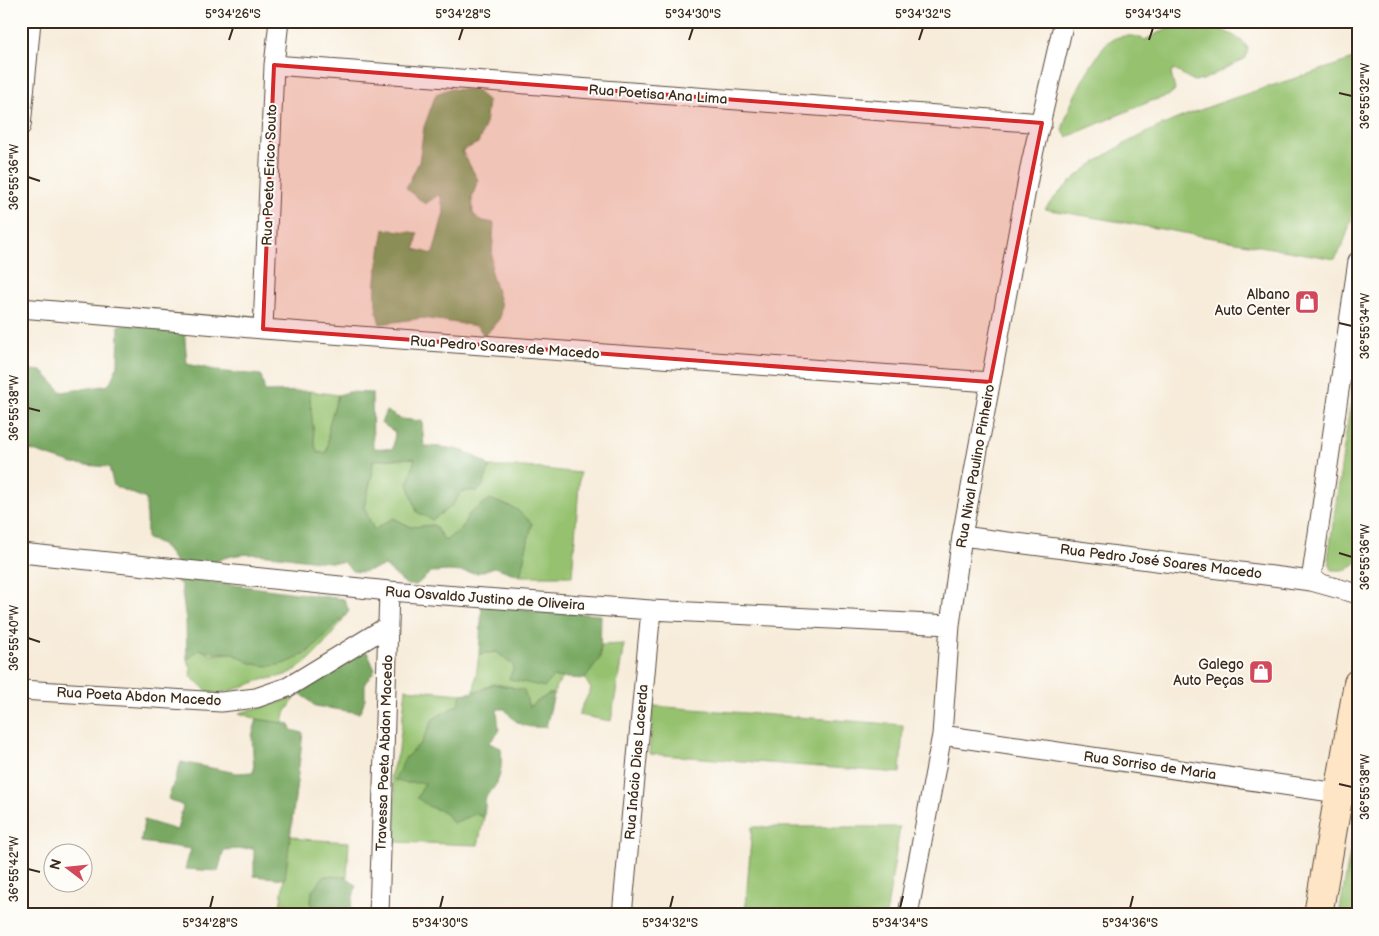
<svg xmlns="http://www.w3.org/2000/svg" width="1379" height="936" viewBox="0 0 1379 936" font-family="'Balsamiq Sans',sans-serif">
<rect width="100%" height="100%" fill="#fdfcf7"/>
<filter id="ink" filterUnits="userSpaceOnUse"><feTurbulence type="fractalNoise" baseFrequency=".02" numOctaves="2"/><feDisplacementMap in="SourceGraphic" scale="10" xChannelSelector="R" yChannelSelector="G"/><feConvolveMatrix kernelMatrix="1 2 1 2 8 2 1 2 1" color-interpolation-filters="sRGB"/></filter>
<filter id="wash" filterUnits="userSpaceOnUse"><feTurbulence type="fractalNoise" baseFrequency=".0096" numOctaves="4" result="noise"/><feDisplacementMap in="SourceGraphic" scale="20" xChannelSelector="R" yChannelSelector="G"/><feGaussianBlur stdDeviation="1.12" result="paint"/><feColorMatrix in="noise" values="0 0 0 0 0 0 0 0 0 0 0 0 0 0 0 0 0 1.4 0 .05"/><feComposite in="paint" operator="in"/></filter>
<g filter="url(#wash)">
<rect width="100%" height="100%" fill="#f7ecda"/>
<path fill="#96c26f" stroke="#687646" d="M1169,27C1187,32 1193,25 1208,27C1221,28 1243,38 1248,49L1246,58L1203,80L1194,81L1173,69L1171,74L1175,90L1168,96L1151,101L1067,137L1062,130C1070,103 1081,80 1097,57C1100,52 1104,45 1108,42C1120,34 1133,34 1145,40Z
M1358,57C1358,116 1368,207 1335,259L1045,209C1115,120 1257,95 1358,57Z
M1358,327V561L1347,570H1332L1328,559L1350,405Z
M309,391L338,395L329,425L327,453L317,452L315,446Z
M415,458L452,506L462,491H477L482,487L490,467H524L580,473L572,576H520L532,523L468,515L463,528L445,541L434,525L411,527L394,518L374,530L364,507L372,475L373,460Z
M349,611C333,633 314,662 288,674C279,678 268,678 258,681C240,688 230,692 211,694L191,677V668L187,660L200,649L211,655L231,653L254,664L305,655Z
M624,644L611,721L578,715L591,689L585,679L600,658L601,645Z
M497,652L514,666L510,679L545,687L552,677L563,678L556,686L554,694H549L528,707L513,687L494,684L474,692L479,654Z
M406,689L461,694L459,704L433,719L422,742L406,757L404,783L425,782L430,807L443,811L453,823L475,814L484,817L478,845L395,842V792L390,777L399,748Z
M295,698L285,713L283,723L257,719L239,713Z
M653,706L903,725L900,773L649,754Z
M1358,808V915H1339Z
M752,827H900L886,915H745Z
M290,835L301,839L349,842L347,877L324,876L312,891L310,915H279Z"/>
<path fill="#78a862" stroke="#5a6940" d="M449,89L475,90L488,101L485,126L478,143L462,151L478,180L472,198L473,213L479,220L494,223L491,272L501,305L500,318L485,336L477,326L422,318L380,324C370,293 379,260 384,229L418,233L415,249L433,254L444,212L440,194L425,204L406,188L419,162L424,127L436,94Z
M119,325L184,327L187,364L225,372L261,375L265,392L309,391L315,445L318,453L327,452L329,425L338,395L349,392L372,393L373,448L393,449L395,432L381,423L386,411L401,419L422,421L424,446C450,447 471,449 490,467L482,487L477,491H462L452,506L432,520L417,512L408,484L415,458L373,460L372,475L364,507L374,530L393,518L411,527L434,525L445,541L462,528L468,515L490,499L516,509L532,523L520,576L495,567L477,573L449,571L431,572L416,585H407L385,566L362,572L352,571L344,562C310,565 238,541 212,565L179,567L162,544L147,539L146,499L114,486L109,467L73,464L21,447V369L42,371L62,392L109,385L118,365Z
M172,577L344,599L349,611C322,637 297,675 254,664C246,662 240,656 233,654C222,650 216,657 200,649L187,660L186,621L181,585Z
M482,606L601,615L600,658L585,679L552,677L545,687L509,679L514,666L497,652L479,654Z
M367,652L375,670L365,683V699L360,713L315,706L298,691L320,676L347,665L351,653Z
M493,684L524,690L529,707L549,694H554L546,727C526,728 517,726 505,709H497L499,732L489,743L501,748C502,768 502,782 486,796L484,817L475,814L453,823L443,811L430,807L417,798L425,783H404L394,780L406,757L422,742L433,719L459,704L461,694L481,691Z
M257,719L290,724L291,730L303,733L285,879L254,876V848L224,850L218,871L185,869L191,849L141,842L144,820L177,830L183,806L168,799L181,762L237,773L254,772L252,736Z
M324,876L347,877L356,885L349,915H310L312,891Z"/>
</g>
<g filter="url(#ink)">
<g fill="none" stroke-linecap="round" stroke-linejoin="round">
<defs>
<path id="minor" d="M274,65L1042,123
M21,126L31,21
M21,308L263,329L990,382
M263,329L274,65L279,21
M962,536L1311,581L1358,594
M21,553L389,591L651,610L950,625
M1311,581L1358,261
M21,690L221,702L256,698L288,687L388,626
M942,735L1358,796
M379,915L389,591
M622,915L651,610
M908,915L942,735L950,625L962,536L1031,163L1064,21"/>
<path id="secondary" d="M1318,915L1358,683"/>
</defs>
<use href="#minor" stroke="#57473a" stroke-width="21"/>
<use href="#secondary" stroke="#57473a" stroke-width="30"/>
<use href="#minor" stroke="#fff" stroke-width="19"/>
<use href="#secondary" stroke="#fde5c5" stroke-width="28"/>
</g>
</g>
<path fill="#d62828" fill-opacity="0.2" stroke="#d62828" stroke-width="4" stroke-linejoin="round" d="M274,65L1042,123L990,382L263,329Z"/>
<path fill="none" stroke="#3b2a1e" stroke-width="2" d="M229,40L233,28M459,40L463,28M689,40L693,28M919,40L923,28M1149,40L1153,28M1339,93L1352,96M28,177L40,181M1339,323L1352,326M28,408L40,411M1339,553L1352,557M28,638L40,642M1339,784L1352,787M28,869L40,872M210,908L213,896M440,908L443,896M670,908L673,896M900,908L903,896M1130,908L1133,896"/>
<defs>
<symbol id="shop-square" viewBox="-11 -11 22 22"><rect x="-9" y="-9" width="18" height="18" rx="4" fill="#d1495b" stroke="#fdfcf7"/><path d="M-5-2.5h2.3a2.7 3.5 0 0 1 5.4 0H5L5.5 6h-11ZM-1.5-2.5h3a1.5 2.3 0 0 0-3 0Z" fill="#fff"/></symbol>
</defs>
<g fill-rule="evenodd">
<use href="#shop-square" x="1293" y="288" width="28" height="28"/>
<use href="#shop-square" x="1247" y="658" width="28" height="28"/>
</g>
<g text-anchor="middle" stroke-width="4" stroke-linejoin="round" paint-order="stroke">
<g font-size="14" fill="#3b2a1e" stroke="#fdfcf7">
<text transform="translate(658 94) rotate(4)" y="5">Rua Poetisa Ana Lima</text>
<text transform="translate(269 175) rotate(-88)" y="5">Rua Poeta Erico Souto</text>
<text transform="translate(505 347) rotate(4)" y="5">Rua Pedro Soares de Macedo</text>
<text transform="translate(975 466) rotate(-80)" y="5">Rua Nival Paulino Pinheiro</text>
<text transform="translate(1161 561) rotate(7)" y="5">Rua Pedro José Soares Macedo</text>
<text transform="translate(485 598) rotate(4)" y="5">Rua Osvaldo Justino de Oliveira</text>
<text transform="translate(139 696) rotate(3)" y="5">Rua Poeta Abdon Macedo</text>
<text transform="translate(384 753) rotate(-88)" y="5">Travessa Poeta Abdon Macedo</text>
<text transform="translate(636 762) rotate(-85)" y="5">Rua Inácio Dias Lacerda</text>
<text transform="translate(1150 765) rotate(8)" y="5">Rua Sorriso de Maria</text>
</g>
<g font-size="14" fill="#3b2a1e" stroke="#fdfcf7" text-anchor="end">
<text x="1290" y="299">Albano<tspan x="1290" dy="16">Auto Center</tspan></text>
<text x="1244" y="669">Galego<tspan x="1244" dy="16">Auto Peças</tspan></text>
</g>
</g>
<rect width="1379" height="936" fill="none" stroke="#fdfcf7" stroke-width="55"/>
<g transform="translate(68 868) rotate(286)"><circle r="24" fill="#fdfcf7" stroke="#afa8a0"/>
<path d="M0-4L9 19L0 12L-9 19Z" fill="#d1495b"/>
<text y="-8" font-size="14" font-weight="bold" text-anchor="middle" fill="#3b2a1e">N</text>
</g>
<rect x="28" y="28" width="1324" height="880" fill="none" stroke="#3b2a1e" stroke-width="2"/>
<g font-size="12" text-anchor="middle" fill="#3b2a1e">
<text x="233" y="18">5°34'26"S</text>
<text x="463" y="18">5°34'28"S</text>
<text x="693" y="18">5°34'30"S</text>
<text x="923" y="18">5°34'32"S</text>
<text x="1153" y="18">5°34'34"S</text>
<text transform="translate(1365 96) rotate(-90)" y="4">36°55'32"W</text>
<text transform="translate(14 177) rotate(-90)" y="4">36°55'36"W</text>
<text transform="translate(1365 326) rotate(-90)" y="4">36°55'34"W</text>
<text transform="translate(14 408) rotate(-90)" y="4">36°55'38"W</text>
<text transform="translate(1365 557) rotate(-90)" y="4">36°55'36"W</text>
<text transform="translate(14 638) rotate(-90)" y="4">36°55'40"W</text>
<text transform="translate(1365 787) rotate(-90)" y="4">36°55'38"W</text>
<text transform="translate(14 869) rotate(-90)" y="4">36°55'42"W</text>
<text x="210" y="927">5°34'28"S</text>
<text x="440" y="927">5°34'30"S</text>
<text x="670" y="927">5°34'32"S</text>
<text x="900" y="927">5°34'34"S</text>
<text x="1130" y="927">5°34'36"S</text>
</g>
</svg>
